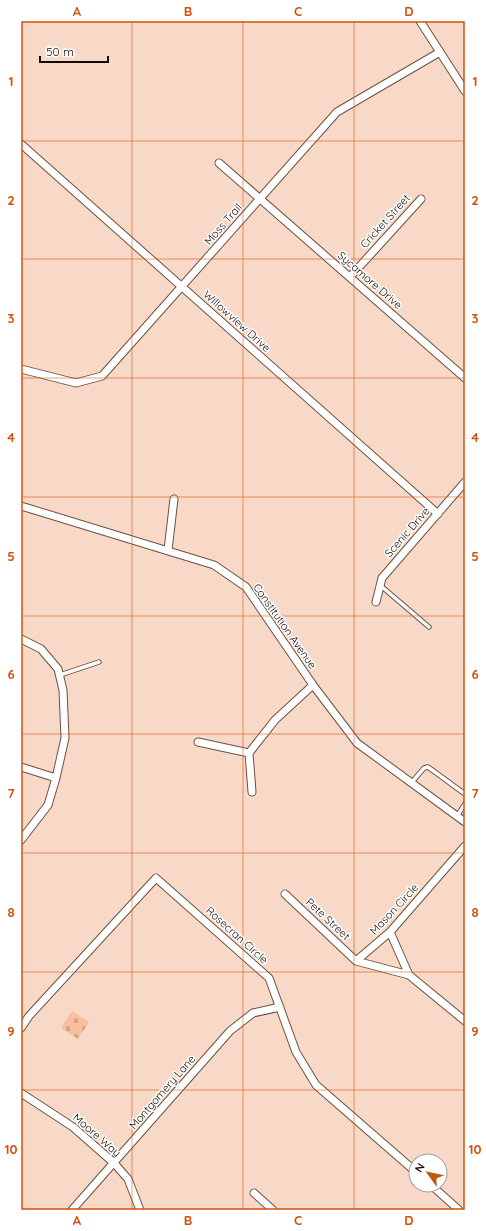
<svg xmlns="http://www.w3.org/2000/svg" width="486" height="1231" viewBox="0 0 486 1231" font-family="Quicksand,sans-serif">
<defs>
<pattern id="cemetery-stones" width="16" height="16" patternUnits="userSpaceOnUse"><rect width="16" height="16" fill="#f8bf9f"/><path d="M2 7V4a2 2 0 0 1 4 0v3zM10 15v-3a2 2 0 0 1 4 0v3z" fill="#d4a387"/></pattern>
</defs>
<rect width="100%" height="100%" fill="#f8d8c6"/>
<path fill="url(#cemetery-stones)" d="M72,1011L89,1022L78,1039L61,1028Z"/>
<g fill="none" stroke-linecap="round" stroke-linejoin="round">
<defs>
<path id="service" d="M381,586L429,627
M60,675L99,662
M412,782L424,768L428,767L465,794
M457,816L465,804"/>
<path id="minor" d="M420,21L465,91
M21,144L438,514
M219,163L465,378
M350,277L421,199
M21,369L76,383L102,376L337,112L440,52
M21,506L214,565L246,587L313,685L357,743L465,822
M168,550L174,499
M376,602L382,578L465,482
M21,639L41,649L58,669L63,690L65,738L56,778L48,805L21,840
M198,742L249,753
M21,767L56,778
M252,792L249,753L275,720L313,685
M285,894L356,961L409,975L465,1021
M390,932L409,975
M356,961L390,932L465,846
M21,1028L29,1016L156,878L269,978L296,1052L316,1085L416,1172
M21,1093L73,1127L114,1163L128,1179L140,1210
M431,1185L459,1210
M254,1193L273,1210
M72,1210L230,1031L253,1013L280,1007"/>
</defs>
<use href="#service" stroke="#6c5142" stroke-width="5.5"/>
<use href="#minor" stroke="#6c5142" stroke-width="9"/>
<use href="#service" stroke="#fff" stroke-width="3.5"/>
<use href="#minor" stroke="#fff" stroke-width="7"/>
</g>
<path fill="none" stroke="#d3510b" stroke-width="1" stroke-opacity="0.55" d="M132,21V1210M243,21V1210M354,21V1210M21,141H465M21,259H465M21,378H465M21,497H465M21,616H465M21,734H465M21,853H465M21,972H465M21,1090H465"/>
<g text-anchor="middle" stroke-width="3" stroke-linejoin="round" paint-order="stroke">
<g font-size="11" fill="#140a05" stroke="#fff">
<text transform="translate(385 221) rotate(-48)" y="4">Cricket Street</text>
<text transform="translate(223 224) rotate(-49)" y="4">Moss Trail</text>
<text transform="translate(370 280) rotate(41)" y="4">Sycamore Drive</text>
<text transform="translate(237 321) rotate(42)" y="4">Willowview Drive</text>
<text transform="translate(407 532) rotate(-49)" y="4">Scenic Drive</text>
<text transform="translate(285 626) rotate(55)" y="4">Constitution Avenue</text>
<text transform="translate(394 909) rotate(-47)" y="4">Mason Circle</text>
<text transform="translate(328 919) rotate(43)" y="4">Pete Street</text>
<text transform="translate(237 935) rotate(42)" y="4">Rosecran Circle</text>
<text transform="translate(162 1092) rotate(-49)" y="4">Montgomery Lane</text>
<text transform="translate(97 1135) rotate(41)" y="4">Moore Way</text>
</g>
</g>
<rect width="486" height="1231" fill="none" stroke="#ffffff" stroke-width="44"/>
<g transform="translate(428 1173) rotate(303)"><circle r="19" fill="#ffffff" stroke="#a19d9b"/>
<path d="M0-3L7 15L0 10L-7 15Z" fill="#ba5a14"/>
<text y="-6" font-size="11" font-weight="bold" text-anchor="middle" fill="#140a05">N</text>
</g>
<path d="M40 56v6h68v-6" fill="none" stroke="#140a05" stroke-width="2"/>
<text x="46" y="56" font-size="12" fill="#140a05" stroke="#ffffff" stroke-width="3" paint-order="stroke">50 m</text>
<rect x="22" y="22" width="442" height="1187" fill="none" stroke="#d3510b" stroke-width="1.5"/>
<g font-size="13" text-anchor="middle" font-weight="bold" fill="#d3510b">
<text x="77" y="16">A</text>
<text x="188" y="16">B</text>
<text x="298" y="16">C</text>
<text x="409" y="16">D</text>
<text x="11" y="86">1</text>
<text x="475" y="86">1</text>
<text x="11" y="205">2</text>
<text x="475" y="205">2</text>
<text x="11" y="323">3</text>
<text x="475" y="323">3</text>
<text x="11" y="442">4</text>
<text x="475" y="442">4</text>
<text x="11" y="561">5</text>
<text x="475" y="561">5</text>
<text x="11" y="679">6</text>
<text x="475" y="679">6</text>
<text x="11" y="798">7</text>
<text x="475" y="798">7</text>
<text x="11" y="917">8</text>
<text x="475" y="917">8</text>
<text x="11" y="1036">9</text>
<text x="475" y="1036">9</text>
<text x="11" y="1154">10</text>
<text x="475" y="1154">10</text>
<text x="77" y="1225">A</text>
<text x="188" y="1225">B</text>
<text x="298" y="1225">C</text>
<text x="409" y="1225">D</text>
</g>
</svg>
